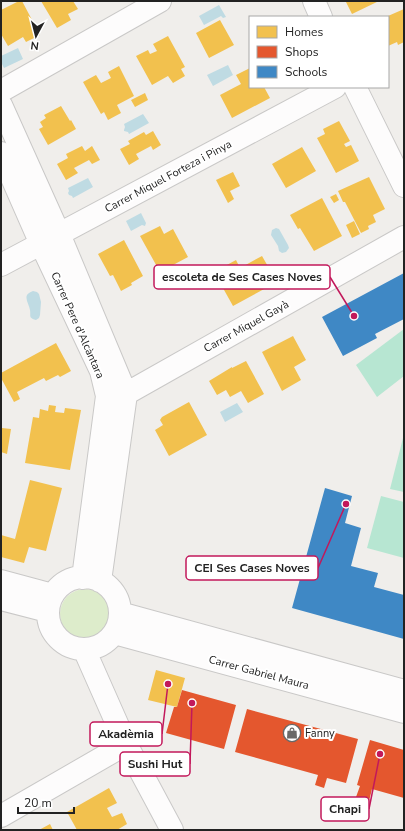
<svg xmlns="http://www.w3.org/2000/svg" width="405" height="831" viewBox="0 0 405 831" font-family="'Nunito Sans',sans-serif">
<rect width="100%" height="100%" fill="#f0eeeb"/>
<path fill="#ddeccb" d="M60 614a25 25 0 1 1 50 0a25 25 0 1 1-50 0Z"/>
<path fill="#b7e6d2" d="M404,329V376L377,397L356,365Z
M404,434V492L390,489Z
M381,496L404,502V558L367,548Z"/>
<path fill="#bfdbe3" d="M219,5L226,17L223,18L221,16L204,25L199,16Z
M18,48L23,59L4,68L1,62V56Z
M228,65L233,75L213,86L207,75Z
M143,114L149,123L129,134L128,132L124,131V130L125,127L124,124Z
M88,178L93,187L73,198L72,196L69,195L68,193L69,191L68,188Z
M141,213L146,223L145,226L142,225L131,231L126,221Z
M276,228L279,229L288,245L289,248L286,252L282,253L279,251L278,246L271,235L272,230Z
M33,291L37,292L39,294L41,302L40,315L39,318L36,320C28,318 31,316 30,310C29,303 21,295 33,291Z
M237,403L243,412L225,422L220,412Z"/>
<path fill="#f2c14e" d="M19,1H22L40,35L26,42L23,37L8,46L1,34V10Z
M41,1H73L78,9L68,14L71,20L57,28Z
M347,1H379L352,14L346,2Z
M404,9V42L398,45L397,42L388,46V16Z
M220,20L234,45L209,58L196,33Z
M168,36L185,67L181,69L185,76L173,83L168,76L152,85L136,56L148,50L150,54L157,51L153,44Z
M119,66L134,96L117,105L121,113L108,120L104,112L101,114L83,82L96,75L101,83L111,78L108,72Z
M250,68V87H264L270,98L232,118L220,95L241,84L236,75Z
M145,93L148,100L135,107L131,100Z
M61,106L70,121L71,120L76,129L48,145L39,129L43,127L40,122L46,118L44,115Z
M339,121L350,141L344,144L346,147L351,145L359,161L336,173L317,138L325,134L323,129Z
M153,131L161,145L153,150L151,146L136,154L139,159L129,165L120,149L130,144L128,141L144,132L146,135Z
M82,146L85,151L92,146L100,160L92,164L89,160L74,168L78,173L66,180L57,164L68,158L66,154Z
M302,147L316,171L286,188L272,164Z
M233,172L240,186L230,191L234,199L228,203L216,180Z
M369,177L385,209L373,215L376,222L368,226L369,229L361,233L345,202H343L338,191Z
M336,194L339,200L334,203L330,197Z
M322,198L342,236L314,251L300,228L298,229L290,215Z
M354,221L360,234L352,238L346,225Z
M160,226L164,234L173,229L188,257L160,272L140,236Z
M124,240L143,276L131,283L132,285L121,291L113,275L110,276L98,254Z
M262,256L277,282L233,306L214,272L236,260L240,268Z
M293,336L306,360L294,367L301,380L282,391L262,352Z
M56,343L71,371L60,377L58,375L46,381L44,378L17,392L20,399L14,402L1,378V373Z
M246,361L264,394L248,403L241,391L230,397L226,390L217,395L209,381L232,367V368Z
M189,402L207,435L169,456L155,430L163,425L160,420L162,417Z
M49,405L56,406L55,412L64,413L65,408L81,410L70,470L25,463L33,417L39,418L40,409L48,411Z
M2,428L11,429L7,454L1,452V435Z
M30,480L62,488L46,551L29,547L24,563L1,557V535L15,539Z
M156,670L185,678L177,707L148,700Z
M109,788L117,803L107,808L112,817L122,813L127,824L117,830H77L67,812Z
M50,824L53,830H39Z"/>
<path fill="#e4572e" d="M182,690L236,705L224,749L166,733L174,707H177Z
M247,709L358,739L346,783L327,778L324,788L315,785L318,775L235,752Z
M370,740L404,750V798L372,789L369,801L356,797L360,786L357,785Z"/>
<path fill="#3f88c5" d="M404,273V319L375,334L377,338L343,356L322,317Z
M325,488L352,496L345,523L361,528L351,566L378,573L374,587L404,595V639L292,608Z"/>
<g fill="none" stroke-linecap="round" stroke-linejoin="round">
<defs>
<path id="minor" d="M314,1L321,17
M355,87L404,186
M1,91L160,1
M1,105L59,234L126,394L100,581
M1,153L41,244L101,371L107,396L83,578
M1,265L335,87
M111,395L126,394L131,391L404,237
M48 613a36 36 0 1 1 72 0a36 36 0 1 1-72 0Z
M1,581L53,595
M1,599L48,611
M120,613L404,691
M114,633L404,712
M84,649L126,744L172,830
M1,816L126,744"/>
</defs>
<use href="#minor" stroke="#c9c8c7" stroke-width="24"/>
<use href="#minor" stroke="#fdfcfc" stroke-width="22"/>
</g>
<defs>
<symbol id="shop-ring" viewBox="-11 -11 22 22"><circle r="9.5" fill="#fff" stroke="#6a6968" stroke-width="1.5"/><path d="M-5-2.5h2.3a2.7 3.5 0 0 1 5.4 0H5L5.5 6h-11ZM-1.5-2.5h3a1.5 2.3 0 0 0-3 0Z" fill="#6a6968"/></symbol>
</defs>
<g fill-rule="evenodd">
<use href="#shop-ring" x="282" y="723" width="20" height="20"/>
</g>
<g text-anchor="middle" stroke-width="4" stroke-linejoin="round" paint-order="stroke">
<g font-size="11" fill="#222" stroke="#fff">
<text transform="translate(168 176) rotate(-28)" y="4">Carrer Miquel Forteza i Pinya</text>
<text transform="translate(78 325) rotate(66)" y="4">Carrer Pere d'Alcàntara</text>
<text transform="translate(246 326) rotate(-29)" y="4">Carrer Miquel Gayà</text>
<text transform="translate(259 672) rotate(15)" y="4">Carrer Gabriel Maura</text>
</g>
<g font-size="11" fill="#222" stroke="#fff" text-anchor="start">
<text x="305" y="737">Fanny</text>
</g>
</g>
<path fill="none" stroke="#c2185b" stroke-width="1.5" d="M354 316L330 277M346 504L318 568M168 684L162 734M192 703L190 764M380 754L369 809"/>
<g fill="#c2185b" stroke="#fff" stroke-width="1.5">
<circle cx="354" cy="316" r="4"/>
<circle cx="346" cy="504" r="4"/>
<circle cx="168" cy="684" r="4"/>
<circle cx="192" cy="703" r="4"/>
<circle cx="380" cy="754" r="4"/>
</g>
<g fill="#fff" stroke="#c2185b" stroke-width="1.5">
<rect x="154" y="265" width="176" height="24" rx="4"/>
<rect x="186" y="556" width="132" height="24" rx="4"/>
<rect x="90" y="722" width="72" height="24" rx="4"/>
<rect x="120" y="752" width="70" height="24" rx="4"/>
<rect x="321" y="797" width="48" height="24" rx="4"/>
</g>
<g font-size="12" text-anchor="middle" font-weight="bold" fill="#222">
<text x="242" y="281">escoleta de Ses Cases Noves</text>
<text x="252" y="572">CEI Ses Cases Noves</text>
<text x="126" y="738">Akadèmia</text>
<text x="155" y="768">Sushi Hut</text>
<text x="345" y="813">Chapi</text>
</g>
<rect width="405" height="831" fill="none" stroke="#222222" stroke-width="4"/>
<rect x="249" y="16" width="140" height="72" fill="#ffffff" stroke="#a7a7a7"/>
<rect x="257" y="26" width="20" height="12" fill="#f2c14e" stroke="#a7a7a7"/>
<text x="285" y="36" font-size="12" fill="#222222">Homes</text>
<rect x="257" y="46" width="20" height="12" fill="#e4572e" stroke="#a7a7a7"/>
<text x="285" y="56" font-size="12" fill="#222222">Shops</text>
<rect x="257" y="66" width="20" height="12" fill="#3f88c5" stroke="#a7a7a7"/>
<text x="285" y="76" font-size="12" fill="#222222">Schools</text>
<g transform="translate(36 36) rotate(187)" stroke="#ffffff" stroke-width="3" paint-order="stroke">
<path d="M0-3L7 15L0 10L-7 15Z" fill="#222222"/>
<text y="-6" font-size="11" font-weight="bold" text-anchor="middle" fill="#222222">N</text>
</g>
<path d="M18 807v6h56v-6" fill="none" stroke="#222222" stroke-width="2"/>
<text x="24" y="807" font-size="12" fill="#222222" stroke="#ffffff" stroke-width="3" paint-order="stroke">20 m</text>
</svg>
